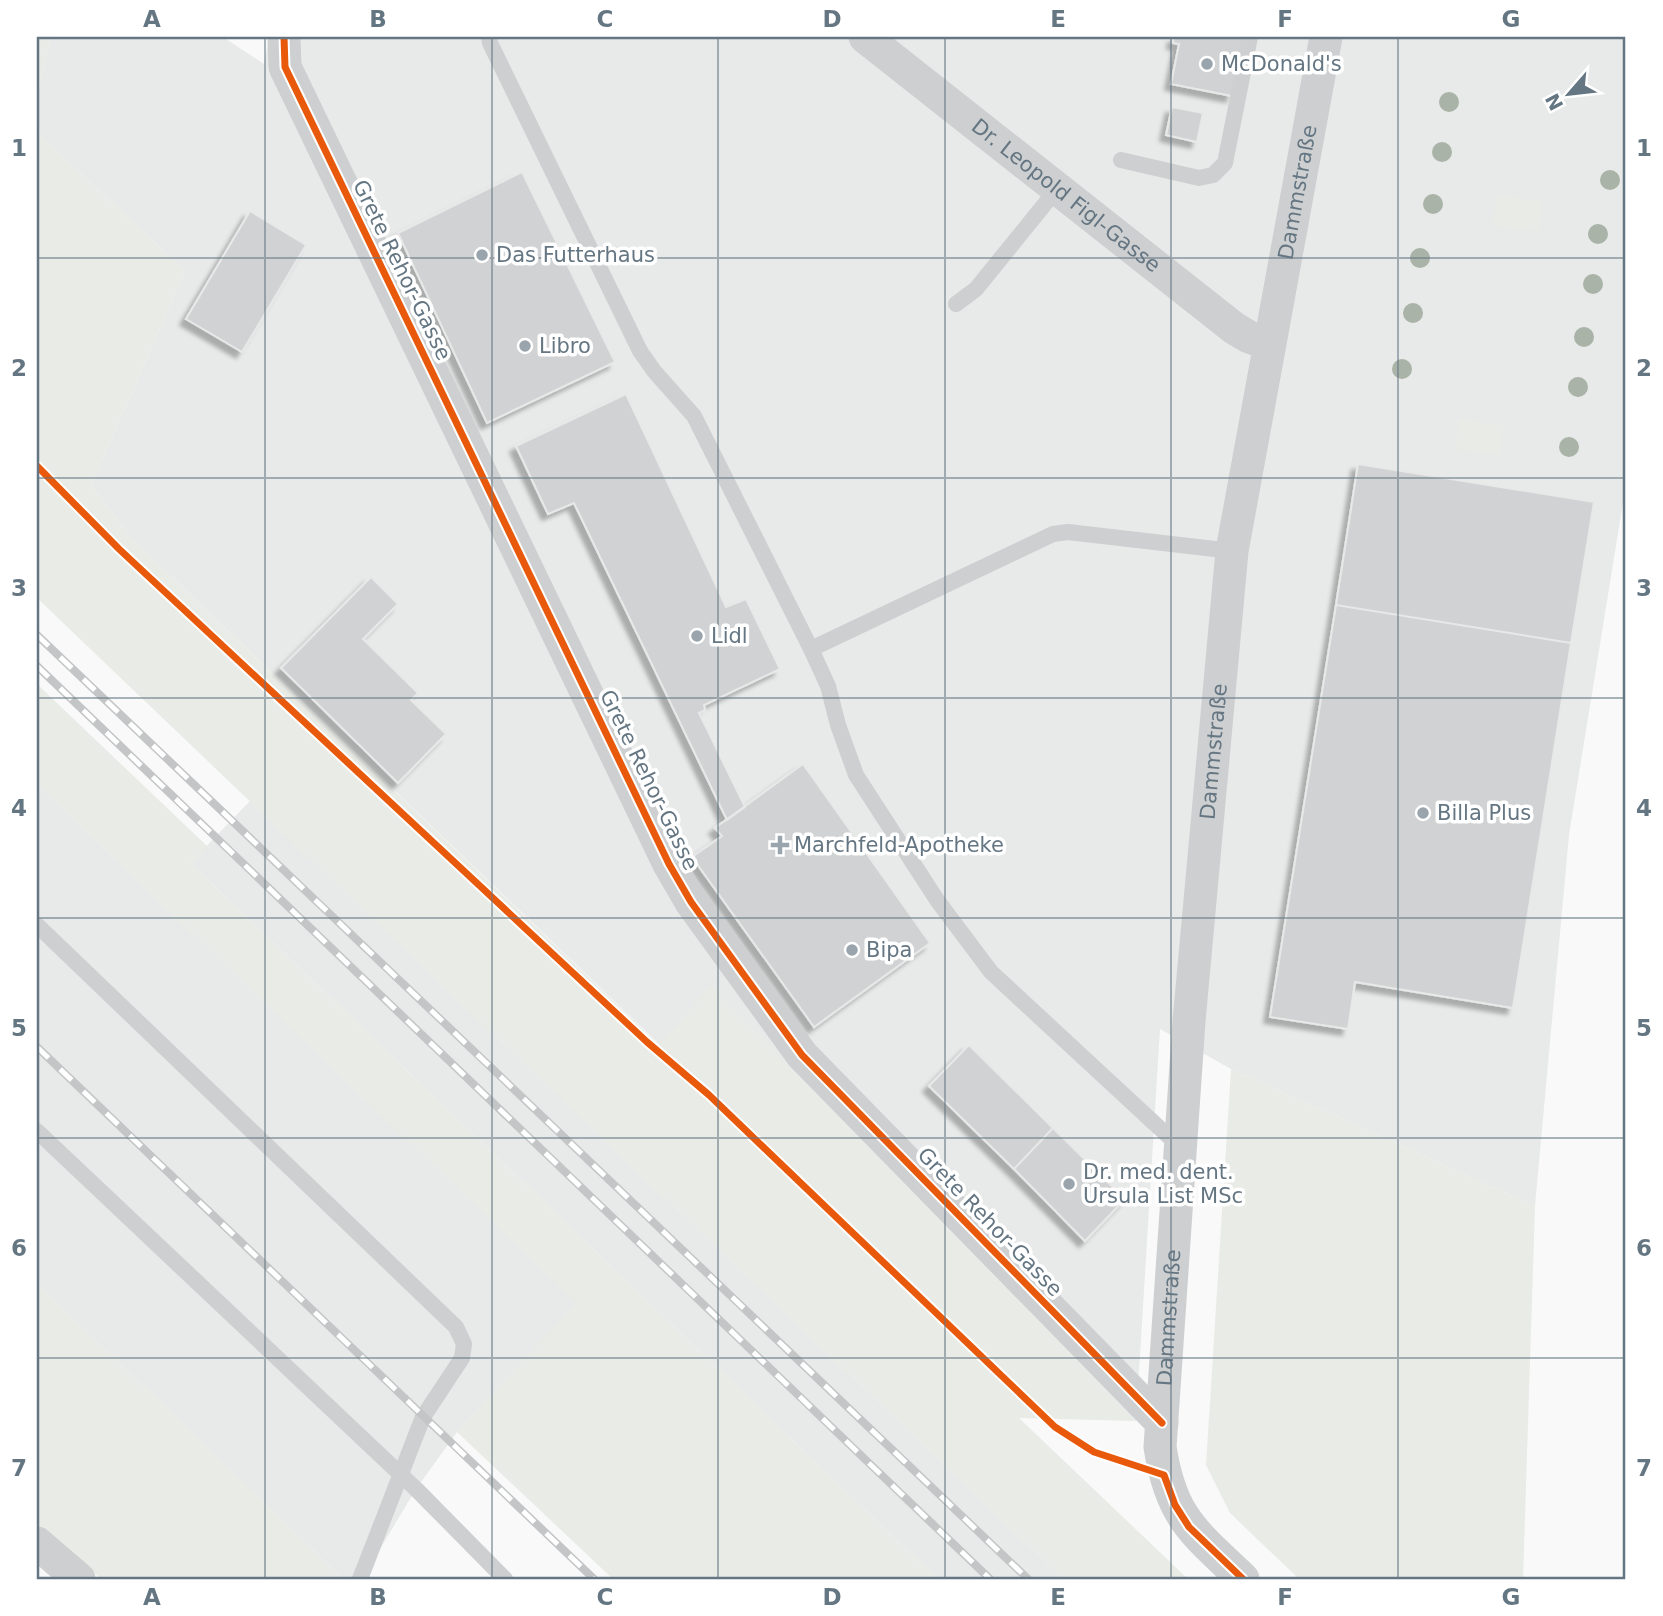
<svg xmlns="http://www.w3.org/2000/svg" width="1663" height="1616" viewBox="0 0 1663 1616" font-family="'DejaVu Sans',sans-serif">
<defs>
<filter id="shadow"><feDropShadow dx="-6" dy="6" stdDeviation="2" flood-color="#0004"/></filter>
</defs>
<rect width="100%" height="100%" fill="#f9f9f9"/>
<path fill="#e8e9e9" d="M51,37H223L264,64L269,37H1626V484L1569,835L1535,1206L1231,1069L1160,1029L1136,1421L711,987L660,1045L133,540L91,485L185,271L37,133V95Z
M37,784L578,1303L457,1432L416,1489L362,1579H343L37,1284Z
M250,801L1064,1579H937L190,863Z"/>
<path fill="#e8ebe6" d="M37,37H51L37,95Z
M37,133L185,271L91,485L133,540L659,1045L711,986L1136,1421L1019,1418L1188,1579H1064L37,598Z
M1497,195L1543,202L1538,232L1493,225Z
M1459,419L1504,426L1500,455L1455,449Z
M37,684L207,846L190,863L937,1579H613L457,1432L577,1303L37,784Z
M1231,1069L1535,1206L1523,1579H1299L1230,1513L1206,1465Z
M37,1284L342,1578L341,1579H101L37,1524Z"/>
<path fill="#d0d2d3" stroke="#e8e8e8" stroke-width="2" filter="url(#shadow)" d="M1174,37H1244L1232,96L1171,84L1179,44L1173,43Z
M1172,107L1203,113L1197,142L1166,135Z
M522,172L615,362L487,423L398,233Z
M250,211L306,245L242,352L186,319Z
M626,394L726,607L746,599L780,669L704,705L705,710L699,713L745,807L727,820L574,503L548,514L516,446Z
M1358,464L1594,502L1571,643L1336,605Z
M371,577L398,604L363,639L418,693L411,700L446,734L398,783L281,668Z
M1336,605L1571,643L1513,1008L1355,982L1348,1029L1270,1017Z
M803,764L930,943L814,1027L692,857L722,836L715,828Z
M969,1045L1053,1128L1014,1169L929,1086Z
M1053,1128L1125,1199L1085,1241L1014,1169Z"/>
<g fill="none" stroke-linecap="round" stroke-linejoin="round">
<path stroke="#cecfd0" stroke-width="16" d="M489,37L490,43L640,351L654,371L694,416L811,649L828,686L838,725L856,775L937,900L991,972L1180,1147
M1121,160L1199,178L1213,175L1225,163L1250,37
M956,304L976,289L1057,189
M811,649L1053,534L1068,532L1232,551
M37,925L456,1327L464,1344L462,1358L423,1417L360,1579
M37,1131L416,1489L505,1579"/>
<g stroke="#cecfd0" stroke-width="33">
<path d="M284,37L285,67L669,864L691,902L802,1055L1162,1423"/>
<path id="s1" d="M865,37L1234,328L1249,337L1269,344"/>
<path d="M37,1543L79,1579"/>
<path id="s2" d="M1243,1579C1194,1532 1171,1518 1160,1447L1189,1021L1232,551L1326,37"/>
</g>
<defs>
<path id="rail" d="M37,635L1028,1579
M37,666L990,1579
M37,1047L594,1579"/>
</defs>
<use href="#rail" stroke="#c3c5c6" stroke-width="8"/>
<use href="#rail" stroke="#fff" stroke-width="5" stroke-dasharray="16" stroke-linecap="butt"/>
<defs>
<path id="cycleway" d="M284,37L285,67L669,864L691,902L802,1055L1162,1423
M37,466L119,549L647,1042L709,1095L1055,1427L1094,1452L1164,1475L1175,1505L1189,1527L1243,1579"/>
</defs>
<use href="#cycleway" stroke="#fff" stroke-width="11"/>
<use href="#cycleway" stroke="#e8590c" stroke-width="7"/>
</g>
<g fill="#a9b3a7">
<circle cx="1449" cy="102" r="10"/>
<circle cx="1442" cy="152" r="10"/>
<circle cx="1610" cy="180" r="10"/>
<circle cx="1433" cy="204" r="10"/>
<circle cx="1598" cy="234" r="10"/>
<circle cx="1420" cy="258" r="10"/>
<circle cx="1593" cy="284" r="10"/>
<circle cx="1413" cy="313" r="10"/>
<circle cx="1584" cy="337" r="10"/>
<circle cx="1402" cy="369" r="10"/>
<circle cx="1578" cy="387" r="10"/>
<circle cx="1569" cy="447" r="10"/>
</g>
<path fill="none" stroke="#657683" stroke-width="2" stroke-opacity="0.55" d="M265,37V1579M492,37V1579M718,37V1579M945,37V1579M1171,37V1579M1398,37V1579M37,258H1626M37,478H1626M37,698H1626M37,918H1626M37,1138H1626M37,1358H1626"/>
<g fill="#99a4ac" stroke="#fff" stroke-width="2.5">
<circle cx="1207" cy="64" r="7"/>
<circle cx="482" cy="255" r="7"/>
<circle cx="525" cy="346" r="7"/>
<circle cx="697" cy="636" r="7"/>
<circle cx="1423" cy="813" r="7"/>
<path d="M776.5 834.5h7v7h7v7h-7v7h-7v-7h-7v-7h7z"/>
<circle cx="852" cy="950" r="7"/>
<circle cx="1069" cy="1184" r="7"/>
</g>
<g text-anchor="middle" stroke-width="7" stroke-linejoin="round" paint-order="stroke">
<g font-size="21" fill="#657683" stroke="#fff" text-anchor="start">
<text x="1221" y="71">McDonald's</text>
<text x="496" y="262">Das Futterhaus</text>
<text x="539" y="353">Libro</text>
<text x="711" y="643">Lidl</text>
<text x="1437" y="820">Billa Plus</text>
<text x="794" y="852">Marchfeld-Apotheke</text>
<text x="866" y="957">Bipa</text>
<text x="1083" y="1179">Dr. med. dent.<tspan x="1083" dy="24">Ursula List MSc</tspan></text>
</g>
<g font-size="21" fill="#657683" stroke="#fff">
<text dy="7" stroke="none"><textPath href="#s2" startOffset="1424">Dammstraße</textPath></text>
<text dy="7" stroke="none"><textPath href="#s1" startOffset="256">Dr. Leopold Figl-Gasse</textPath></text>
<text transform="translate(402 270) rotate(64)" y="7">Grete Rehor-Gasse</text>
<text dy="7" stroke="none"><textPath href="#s2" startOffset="858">Dammstraße</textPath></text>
<text transform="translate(649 780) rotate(64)" y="7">Grete Rehor-Gasse</text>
<text transform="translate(990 1222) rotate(46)" y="7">Grete Rehor-Gasse</text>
<text dy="7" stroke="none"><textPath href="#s2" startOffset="290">Dammstraße</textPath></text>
</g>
</g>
<rect width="1663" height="1616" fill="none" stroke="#ffffff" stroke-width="77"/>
<g transform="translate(1569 94) rotate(242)" stroke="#ffffff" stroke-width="5" paint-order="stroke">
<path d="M0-5L12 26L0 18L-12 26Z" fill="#657683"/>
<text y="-10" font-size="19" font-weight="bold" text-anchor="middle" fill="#657683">N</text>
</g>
<rect x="38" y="38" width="1586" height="1540" fill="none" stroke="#657683" stroke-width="2.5"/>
<g font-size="23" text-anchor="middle" font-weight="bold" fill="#657683">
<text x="152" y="27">A</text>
<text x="378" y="27">B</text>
<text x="605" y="27">C</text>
<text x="832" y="27">D</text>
<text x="1058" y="27">E</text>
<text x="1285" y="27">F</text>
<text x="1511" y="27">G</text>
<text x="19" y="156">1</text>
<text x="1644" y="156">1</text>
<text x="19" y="376">2</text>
<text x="1644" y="376">2</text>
<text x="19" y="596">3</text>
<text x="1644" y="596">3</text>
<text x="19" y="816">4</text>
<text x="1644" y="816">4</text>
<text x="19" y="1036">5</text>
<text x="1644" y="1036">5</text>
<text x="19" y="1256">6</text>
<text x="1644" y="1256">6</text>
<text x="19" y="1476">7</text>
<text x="1644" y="1476">7</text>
<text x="152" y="1605">A</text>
<text x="378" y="1605">B</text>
<text x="605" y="1605">C</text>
<text x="832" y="1605">D</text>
<text x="1058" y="1605">E</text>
<text x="1285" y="1605">F</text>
<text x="1511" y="1605">G</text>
</g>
</svg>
